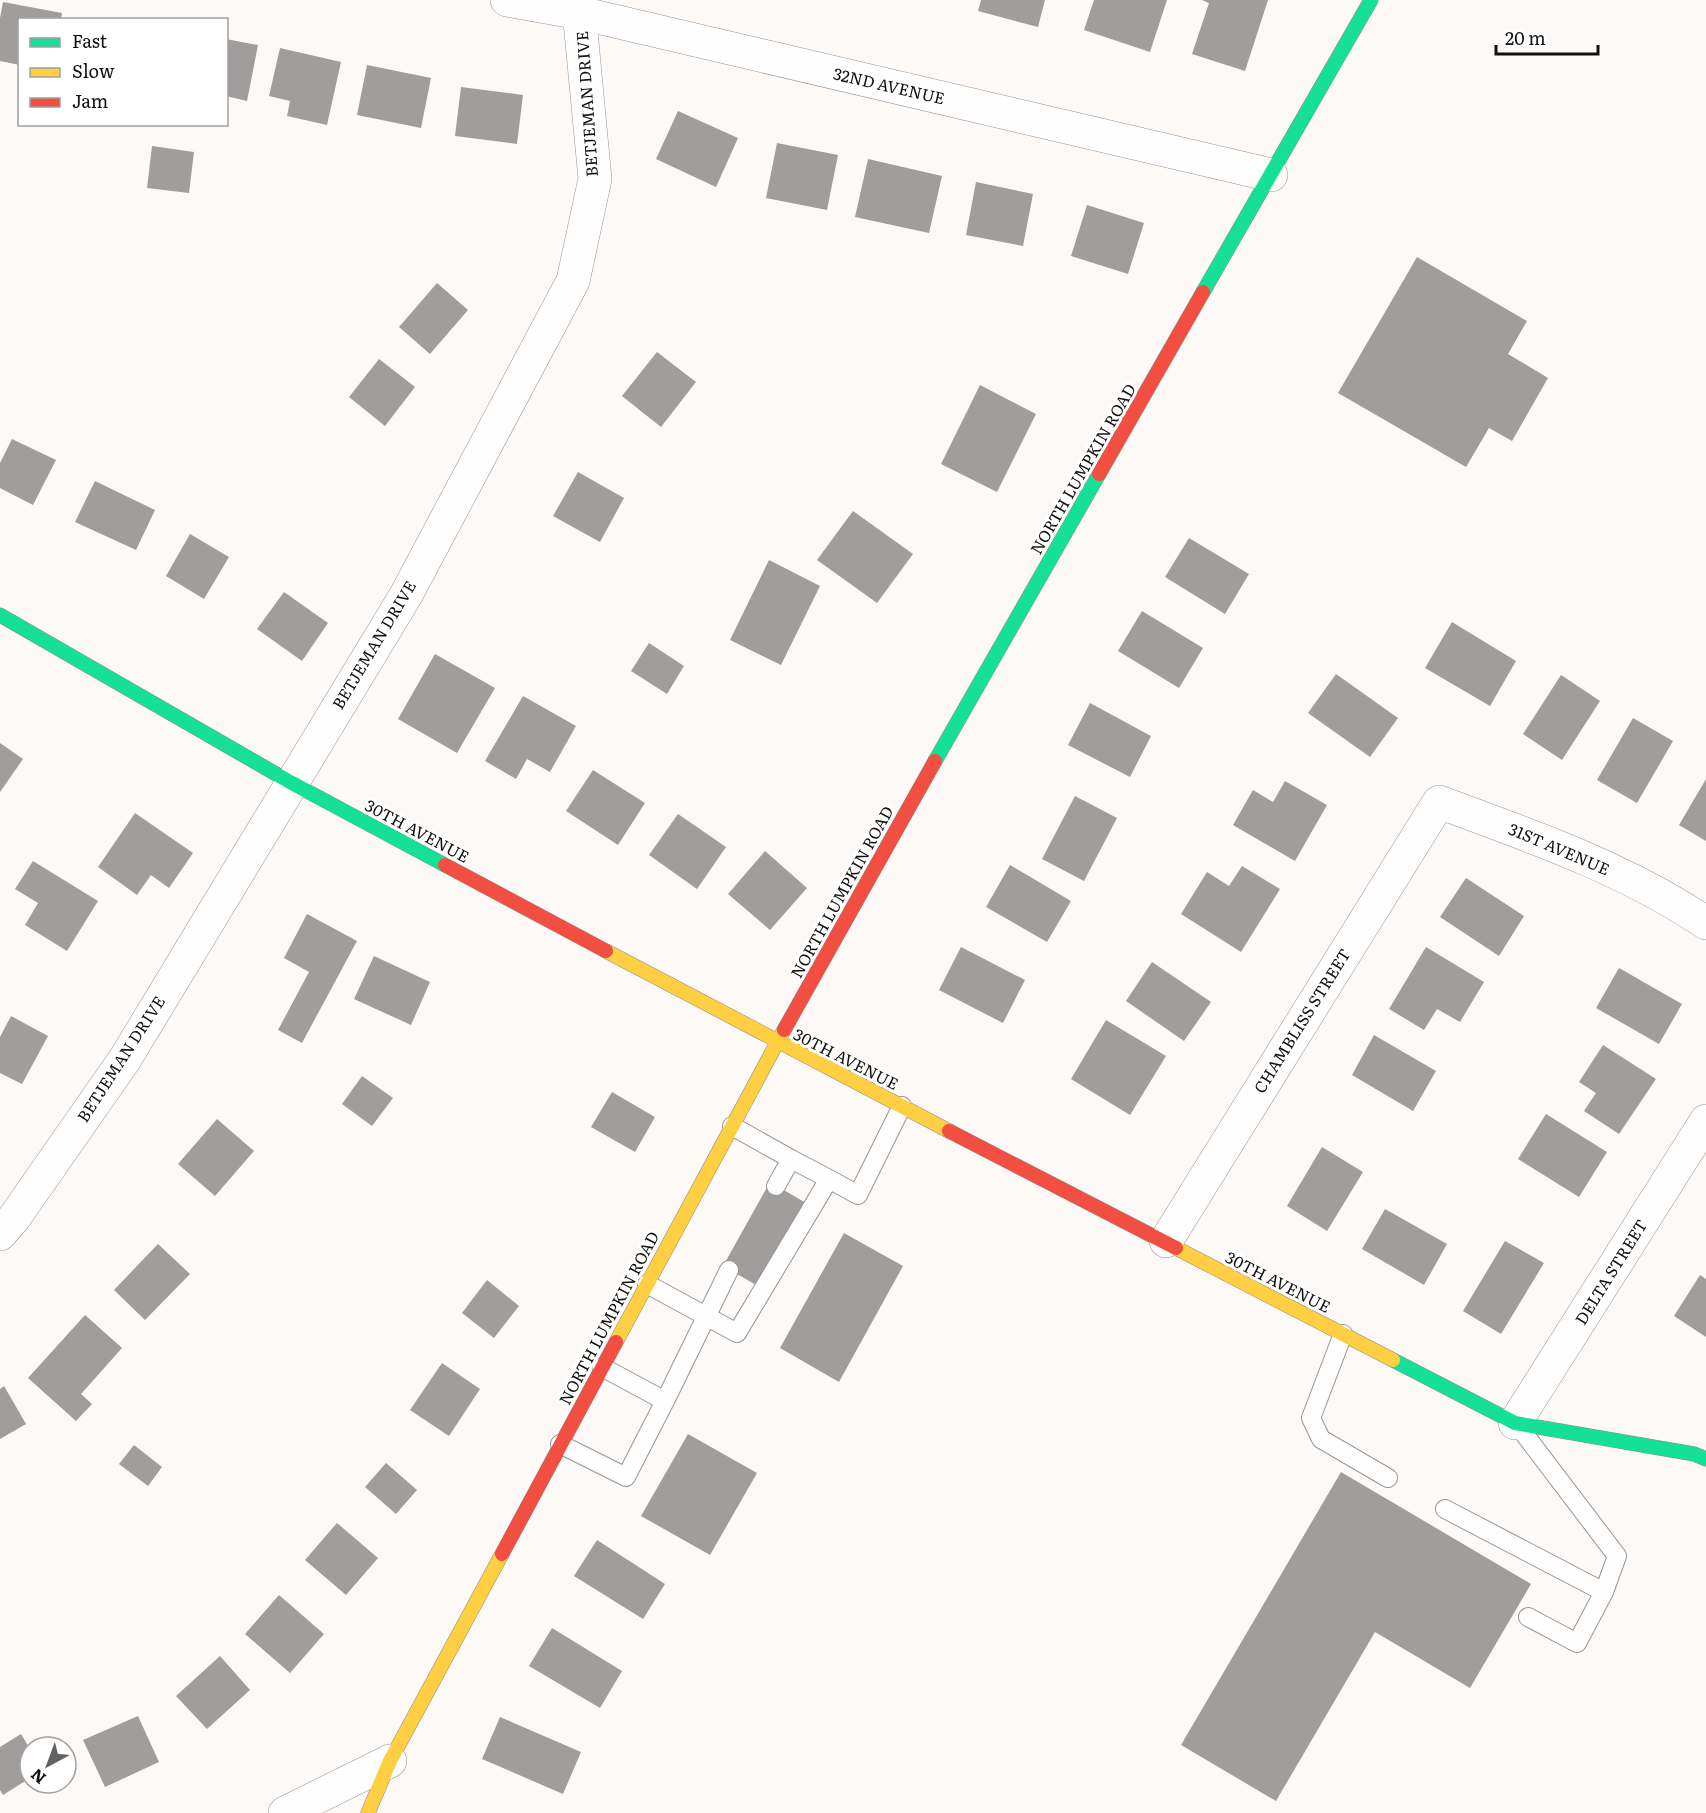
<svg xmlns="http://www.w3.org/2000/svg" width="1706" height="1813" viewBox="0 0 1706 1813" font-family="Literata,serif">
<rect width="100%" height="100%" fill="#fcf9f7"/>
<path fill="#a09d9c" d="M981,0H1045L1038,27L978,11Z
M1094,0H1167L1150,52L1084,30Z
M1202,0H1268L1245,71L1192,54L1209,3Z
M3,2L62,13L61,20H20V65L0,61V18Z
M226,39L258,45L247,101L226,96Z
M280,48L341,62L327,125L287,116L290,101L269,96Z
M367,65L431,78L421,128L357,115Z
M461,87L523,95L517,144L455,136Z
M678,111L738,138L716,187L656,159Z
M777,143L838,155L827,210L766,198Z
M152,146L194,152L189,193L147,188Z
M868,159L942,176L929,233L855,217Z
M976,182L1033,194L1023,246L966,235Z
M1087,205L1144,223L1128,274L1071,256Z
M1417,257L1527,321L1508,354L1548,378L1512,441L1489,428L1466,467L1338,393Z
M437,283L468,310L430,354L399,327Z
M657,352L696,382L661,427L622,396Z
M379,359L415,387L385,426L349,397Z
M980,385L1036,414L997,492L941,464Z
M12,439L56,460L33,505L0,488V463Z
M578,472L624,498L600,542L553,516Z
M95,481L155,510L136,550L75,522Z
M853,511L913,554L877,603L817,560Z
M190,534L229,557L204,599L166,576Z
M1189,538L1249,574L1225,614L1165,577Z
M769,560L820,586L781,665L730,640Z
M284,592L328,623L302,661L257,629Z
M1142,611L1203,648L1179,688L1118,651Z
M1452,622L1516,661L1490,706L1425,668Z
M649,643L684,666L667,694L631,671Z
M435,654L495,688L457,753L398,719Z
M1336,674L1398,718L1370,757L1308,713Z
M1561,675L1600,701L1562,760L1523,734Z
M523,696L576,726L550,772L527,759L516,779L485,761Z
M1090,703L1151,736L1130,777L1068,745Z
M1633,718L1673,741L1637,803L1597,780Z
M0,743L23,759L0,792Z
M593,770L645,803L618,845L566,811Z
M1706,779V841L1679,825Z
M1285,781L1327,805L1295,861L1233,825L1253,790L1273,802Z
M1075,796L1117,818L1084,881L1042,859Z
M135,813L193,853L169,888L151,875L137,895L98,867Z
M678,814L726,847L697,889L649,855Z
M765,851L807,888L770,930L728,894Z
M33,861L98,901L67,951L25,925L38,903L15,889Z
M1010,865L1071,901L1047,942L986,907Z
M1242,866L1280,889L1241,952L1181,914L1207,872L1229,886Z
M1466,878L1524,916L1499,956L1440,917Z
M307,914L357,941L302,1043L278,1030L309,972L284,958Z
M961,947L1025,980L1003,1023L939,990Z
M1426,947L1484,982L1460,1022L1437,1009L1424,1030L1389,1009Z
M374,956L430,982L411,1025L354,999Z
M1152,962L1211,1002L1184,1041L1126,1001Z
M1619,968L1682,1004L1659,1044L1596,1008Z
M11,1016L48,1036L22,1084L0,1073V1037Z
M1106,1020L1166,1056L1130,1115L1071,1079Z
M1374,1035L1436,1071L1413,1111L1352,1075Z
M1603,1045L1656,1079L1619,1134L1584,1111L1596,1093L1579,1082Z
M362,1076L393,1098L372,1126L342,1104Z
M612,1092L655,1117L635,1152L591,1127Z
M1546,1114L1607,1152L1579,1197L1518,1159Z
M217,1119L254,1151L215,1196L178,1164Z
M1322,1147L1363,1172L1327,1231L1287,1206Z
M770,1182L806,1203L758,1286L723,1266Z
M1385,1209L1447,1244L1424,1285L1362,1249Z
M844,1233L903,1266L839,1382L780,1348Z
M1505,1241L1544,1263L1501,1334L1463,1311Z
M158,1244L190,1274L145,1320L114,1290Z
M1700,1275L1706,1279V1337L1674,1316Z
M487,1280L519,1306L494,1338L462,1313Z
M85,1315L122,1348L81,1394L92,1404L76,1421L28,1378Z
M442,1363L480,1389L449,1436L410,1410Z
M4,1386L26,1424L0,1439V1389Z
M688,1434L757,1473L710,1555L641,1516Z
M134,1445L162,1467L148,1486L119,1464Z
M386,1463L417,1490L396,1514L365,1487Z
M1341,1472L1531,1584L1470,1688L1375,1632L1276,1801L1181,1745Z
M337,1523L378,1558L346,1595L305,1560Z
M597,1540L665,1584L643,1619L574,1576Z
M279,1595L324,1634L290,1673L245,1634Z
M552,1628L622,1671L600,1708L529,1666Z
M220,1656L250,1690L207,1729L176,1696Z
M138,1716L159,1762L105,1787L83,1740Z
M500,1717L581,1752L563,1794L482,1759Z
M21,1734L30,1749V1778L3,1795L0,1790V1747Z"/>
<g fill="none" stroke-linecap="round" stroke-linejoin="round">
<defs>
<path id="lane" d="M732,1126L791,1159
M776,1186L791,1159L829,1179
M647,1284L737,1333L829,1179L858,1195L902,1106
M1343,1334L1311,1418L1321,1439L1388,1478
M602,1367L665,1401L729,1270
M1516,1423L1617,1556L1604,1592
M560,1444L626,1477L665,1401
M1445,1509L1604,1592L1577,1643L1528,1617"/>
<path id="street" d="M507,0L580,13L1271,175
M0,1234L14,1218L125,1059L406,595L573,281L595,179L578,0
M1166,1241L1439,802C1531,836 1624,868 1706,923
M1515,1423L1706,1121
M285,1813L390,1761"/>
<path id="fast" d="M1203,292L1371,0
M0,615L290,782L445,865
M935,761L1099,474
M1393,1360L1515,1423L1694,1454L1706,1459"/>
<path id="slow" d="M606,951L949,1131
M1176,1248L1393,1360
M616,1342L784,1030
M368,1813L390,1761L502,1554"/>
<path id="jam" d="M1099,474L1203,292
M445,865L606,951
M784,1030L935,761
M949,1131L1176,1248
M502,1554L616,1342"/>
</defs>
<use href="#lane" stroke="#979595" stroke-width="20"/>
<use href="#street" stroke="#979595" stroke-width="34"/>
<use href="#fast" stroke="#8d8c8b" stroke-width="15"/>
<use href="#slow" stroke="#8d8c8b" stroke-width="15"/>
<use href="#jam" stroke="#8d8c8b" stroke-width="15"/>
<use href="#lane" stroke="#fffefe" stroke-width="18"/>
<use href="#street" stroke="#fffefe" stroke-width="33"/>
<use href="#fast" stroke="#16e098" stroke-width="14"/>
<use href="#slow" stroke="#ffcf43" stroke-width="14"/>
<use href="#jam" stroke="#f24e42" stroke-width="14"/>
</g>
<g text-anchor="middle" stroke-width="6" stroke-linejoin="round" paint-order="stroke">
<g font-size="16" fill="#111" stroke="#fff">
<text transform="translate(889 86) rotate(13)" y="6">32ND AVENUE</text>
<text transform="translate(587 104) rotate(-94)" y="6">BETJEMAN DRIVE</text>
<text transform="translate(1083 469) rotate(-60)" y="6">NORTH LUMPKIN ROAD</text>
<text transform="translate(374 645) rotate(-59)" y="6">BETJEMAN DRIVE</text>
<text transform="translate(417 831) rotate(28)" y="6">30TH AVENUE</text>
<text transform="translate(1559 849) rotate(23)" y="6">31ST AVENUE</text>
<text transform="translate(842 892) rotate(-61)" y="6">NORTH LUMPKIN ROAD</text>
<text transform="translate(1302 1021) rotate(-58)" y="6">CHAMBLISS STREET</text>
<text transform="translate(121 1059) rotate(-57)" y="6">BETJEMAN DRIVE</text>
<text transform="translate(846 1059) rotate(27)" y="6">30TH AVENUE</text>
<text transform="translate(1611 1272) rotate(-58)" y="6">DELTA STREET</text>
<text transform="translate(1278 1282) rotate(27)" y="6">30TH AVENUE</text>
<text transform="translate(609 1318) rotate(-62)" y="6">NORTH LUMPKIN ROAD</text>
</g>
</g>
<rect x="18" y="18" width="210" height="108" fill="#ffffff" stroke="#a0a0a0" stroke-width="1.5"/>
<rect x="30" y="38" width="30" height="9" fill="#16e098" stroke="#a0a0a0" stroke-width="1.5"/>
<text x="72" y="48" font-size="18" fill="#111111">Fast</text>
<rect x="30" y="68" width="30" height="9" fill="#ffcf43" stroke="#a0a0a0" stroke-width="1.5"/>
<text x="72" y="78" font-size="18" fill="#111111">Slow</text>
<rect x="30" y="98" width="30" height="9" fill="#f24e42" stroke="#a0a0a0" stroke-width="1.5"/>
<text x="72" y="108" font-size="18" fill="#111111">Jam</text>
<g transform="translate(48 1765) rotate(221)"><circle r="28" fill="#ffffff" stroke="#a0a0a0" stroke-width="1.5"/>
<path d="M0-4.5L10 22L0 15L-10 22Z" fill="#636262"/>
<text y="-9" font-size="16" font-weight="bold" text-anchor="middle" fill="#111111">N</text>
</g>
<path d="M1496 45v9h102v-9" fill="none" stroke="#111111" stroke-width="3"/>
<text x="1505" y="45" font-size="18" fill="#111111" stroke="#ffffff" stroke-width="4.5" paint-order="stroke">20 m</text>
</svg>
